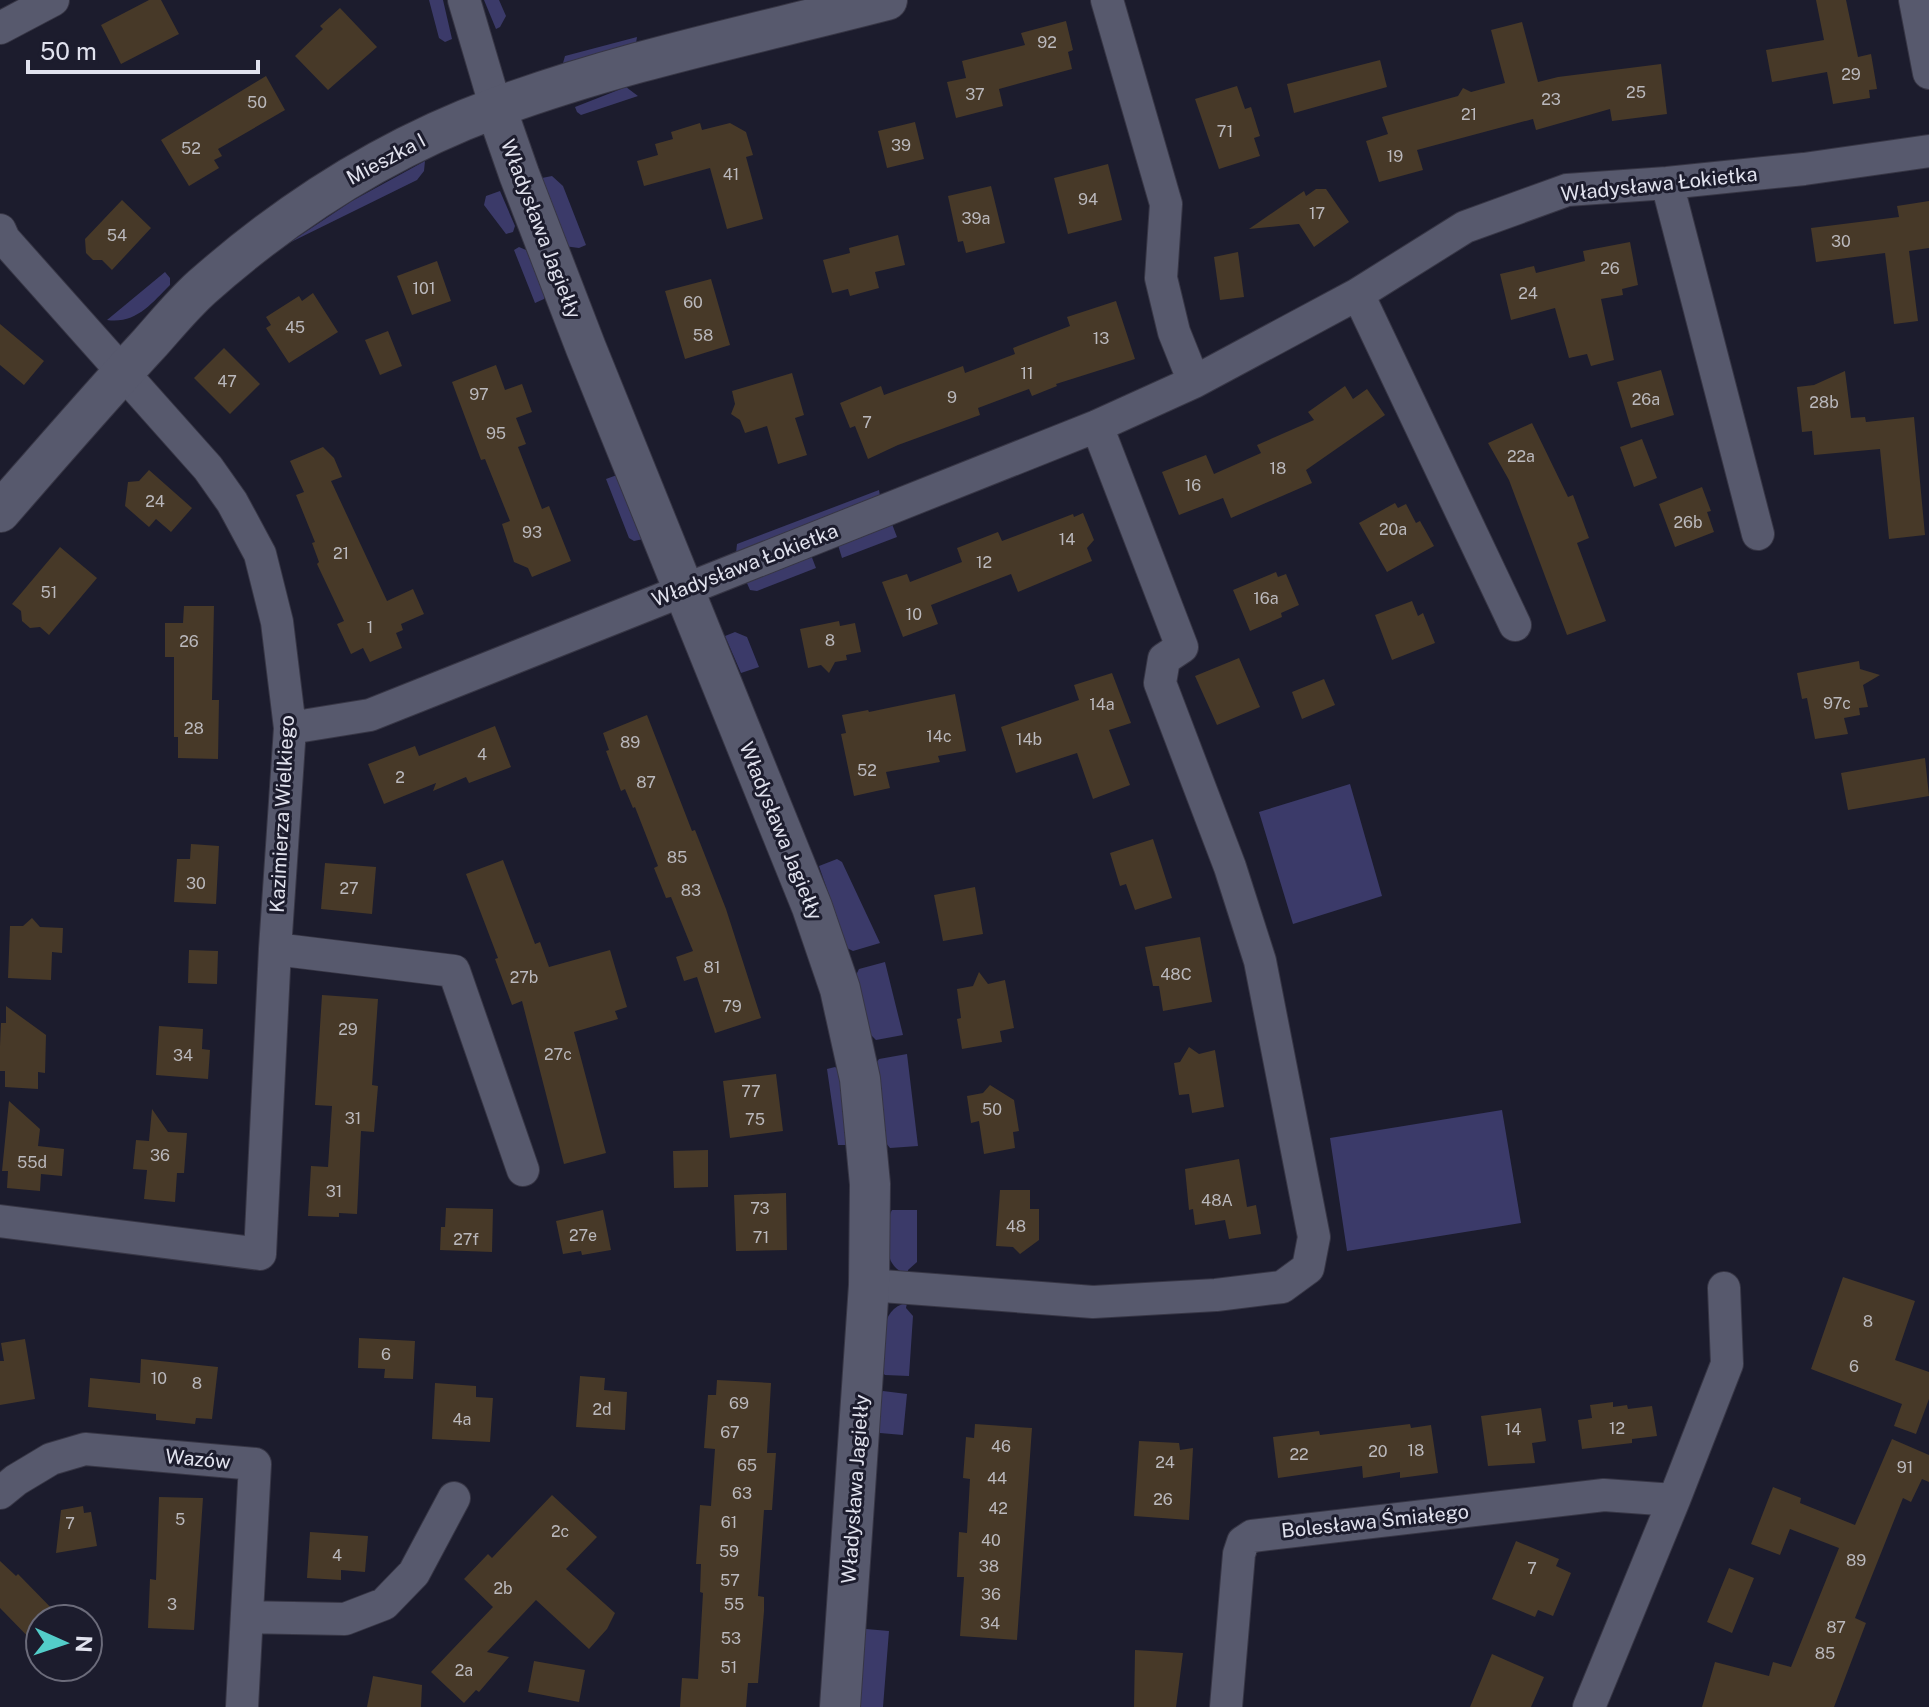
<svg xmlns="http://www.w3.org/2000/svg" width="1929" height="1707" viewBox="0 0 1929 1707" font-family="'Public Sans',sans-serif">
<rect width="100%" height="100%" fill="#1c1c2d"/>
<path fill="#3b3a69" d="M429,0H443L452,39L445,42L439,38Z
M484,0H499L506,16L500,27L496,29Z
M637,37L636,43L563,63L565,56Z
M626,87L638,96L581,115L577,112L575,107Z
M425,161L424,171L417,180L289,243L352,201Z
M552,176L563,186L586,245L579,248L564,246L542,178Z
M500,191L515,226L513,232L506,234L484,205L486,196Z
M519,247L526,250L545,293L544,299L535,303L514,250Z
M165,272L170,278V285C151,304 136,324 107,320Z
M617,475L648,538L634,541L629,538L606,479Z
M879,490L880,496L736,553L737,544Z
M892,524L897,537L842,558L838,545Z
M811,555L816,568L757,591L750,590L746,581Z
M735,632L747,637L759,667L741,673L725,636Z
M1350,784L1382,896L1293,924L1259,812Z
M837,859L842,862L880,943L853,951L847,948L819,866Z
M885,962L903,1035L876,1040L870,1034L856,975L859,969Z
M907,1054L918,1146L890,1148L885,1142L875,1065L879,1059Z
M835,1067L842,1071L846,1145H838L827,1069Z
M1502,1110L1521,1223L1347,1251L1330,1138Z
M892,1210H917V1262L908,1270V1275C902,1272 896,1270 892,1263C885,1251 885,1221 892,1210Z
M907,1303L906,1308L913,1316L909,1376L885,1375L880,1370C883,1347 878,1308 907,1303Z
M883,1391L907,1394L903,1435L880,1433L876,1428L879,1394Z
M866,1629L889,1631L883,1707H858L863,1632Z"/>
<path fill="#473928" d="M149,0H161L179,34L121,64L101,25Z
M1816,0H1846L1858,57L1871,54L1877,89L1869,90L1870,98L1833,104L1827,72L1772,82L1766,50L1824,40Z
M340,8L377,47L328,90L295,56L323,29L320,26Z
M1066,21L1073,50L1068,52L1072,69L999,89L1003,106L956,118L947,82L966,78L962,61L1025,45L1021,33Z
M1522,22L1538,82L1558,77L1661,64L1667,114L1612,121L1610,109L1536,130L1533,119L1417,150L1423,170L1379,182L1366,141L1388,134L1382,117L1458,96L1463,88L1471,92L1505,83L1491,30Z
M1380,60L1387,87L1294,113L1287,84Z
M266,76L285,110L218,149L222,156L214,160L219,168L189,186L161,140Z
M1237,86L1245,109L1251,107L1260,136L1254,138L1260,156L1219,169L1195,99Z
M915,122L924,159L887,168L878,131Z
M700,123L702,130L730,123L746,132L753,155L746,157L763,219L727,229L710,168L644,186L637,161L658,155L655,144L673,139L671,132Z
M1108,164L1122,220L1068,234L1054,178Z
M991,186L1005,243L966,253L963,241L958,242L948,196Z
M1316,189H1326L1349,222L1314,247L1299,224L1249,229L1304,191L1306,196Z
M122,200L151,228L112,270L102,260H93L86,253L85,239Z
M1929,201V248L1909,251L1918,321L1894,324L1885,253L1816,262L1811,228L1899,217L1897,206Z
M898,235L905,265L875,272L879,288L850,296L848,289L832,293L823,260L850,253L849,248Z
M1630,242L1638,285L1622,289L1623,295L1601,299L1614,360L1591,366L1587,354L1569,358L1555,308L1511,320L1500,274L1534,266L1536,273L1585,261L1583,251Z
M1238,252L1244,297L1220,300L1214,257Z
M437,261L451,301L412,315L397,276Z
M711,279L730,345L685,359L665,291Z
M313,293L338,332L289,363L266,328L271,325L266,317L299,296L302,301Z
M1116,301L1135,359L1056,384L1057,386L1032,396L1029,389L978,408L980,415L898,445L868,459L855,426L850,428L840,403L881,386L884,395L963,366L965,373L1015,354L1013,348L1070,326L1067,317Z
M0,324L44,361L24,385L0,365Z
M388,331L402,366L380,375L365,340Z
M224,348L260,384L230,414L194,378Z
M496,365L505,390L522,384L532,412L516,418L526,444L518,447L542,509L549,506L571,561L532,577L528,568L514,562L502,524L510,521L485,459L481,460L452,382Z
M1661,370L1674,415L1631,428L1617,382Z
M1845,371L1851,418L1865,417L1866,422L1914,417L1925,535L1889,539L1880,449L1814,455L1812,431L1802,432L1797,387L1814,385Z
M792,373L804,415L795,418L807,455L778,464L767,426L745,433L740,420L731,414L735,404L732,391Z
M1345,386L1353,399L1367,389L1385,415L1306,470L1312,483L1231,518L1223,498L1179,515L1162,472L1206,455L1214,474L1261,453L1257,445L1314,420L1308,412Z
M1532,423L1568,497L1573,495L1589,538L1577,543L1606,621L1567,635L1509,480L1488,443Z
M1642,439L1657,478L1634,487L1620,447Z
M323,447L334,458L342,477L331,481L387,601L413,589L424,614L401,624L403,630L396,633L402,648L370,662L363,648L351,654L337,624L344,621L317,564L319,562L312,543L315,542L296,495L304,492L290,461Z
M149,470L192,508L171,532L156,519L149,527L125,506L128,482L139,481Z
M1702,487L1711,511L1707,512L1714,532L1675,547L1659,504Z
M1395,503L1398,508L1406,504L1416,523L1420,521L1434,546L1387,572L1359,523Z
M1083,513L1094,540L1087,548L1092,561L1018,592L1011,574L931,605L938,624L903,637L882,582L907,574L910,582L962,562L957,548L998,532L1002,541L1073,514L1074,517Z
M60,547L97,578L49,635L40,627L30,628L22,621L21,611L12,604Z
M1276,572L1278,577L1286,574L1299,605L1281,613L1282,617L1250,631L1233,590Z
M1412,601L1418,616L1423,613L1435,643L1392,660L1375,615Z
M184,606H214L212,700H219L218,759L178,758V737H174V657H165V623H183Z
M839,621L840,626L855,623L861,652L846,655L847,660L835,662L829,673L821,665L808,668L800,629Z
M1239,658L1260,707L1217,725L1195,676Z
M1859,661L1860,669L1880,675L1863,685L1868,707L1859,708L1860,715L1844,718L1848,734L1815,739L1807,698L1802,699L1797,673Z
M1112,673L1131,723L1109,730L1130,785L1093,799L1077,753L1016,773L1001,727L1079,700L1074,685Z
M1324,679L1335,705L1302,719L1292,692Z
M955,694L966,751L938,756L940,762L886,772L890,788L854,796L841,734L846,733L842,715L868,710L869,712Z
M647,715L692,831L695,830L726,909L761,1018L715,1033L697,977L684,981L676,957L693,951L671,897L666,898L654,868L658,866L635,807L633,808L625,789L621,791L606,751L609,750L603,733Z
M495,726L511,767L469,783L466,777L433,791L436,783L384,804L368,764L415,746L419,756Z
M1925,758L1929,796L1848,810L1841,773Z
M1153,839L1172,898L1135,910L1126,884L1120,886L1110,853Z
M191,844L219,846L216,904L174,902L177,859H190Z
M503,860L535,944L540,942L549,967L610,950L627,1007L615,1011L618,1019L574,1032L606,1153L564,1164L522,1001L512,1005L495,959L498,958L466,874Z
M325,863L376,867L372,914L321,909Z
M975,887L983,934L943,941L934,895Z
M32,918L40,927L63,928L62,953L52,952L51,980L8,978L10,926H23Z
M1200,937L1212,1002L1163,1011L1159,986H1153L1145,947Z
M189,950L218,951L217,984L188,983Z
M979,972L988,984L1005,980L1014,1028L1000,1031L1002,1042L962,1049L957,1019L961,1018L957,989L973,986Z
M322,995L378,999L372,1085L378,1086L374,1132L361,1131L357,1214L339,1213V1217L308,1216L311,1166L328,1167L332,1106L315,1105Z
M6,1006L46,1035L45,1073L38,1072V1089L5,1087V1071H0V1046L1,1023H6Z
M159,1026L203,1029L202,1049L210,1050L208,1079L156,1075Z
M1189,1047L1199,1054L1215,1050L1224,1107L1192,1113L1189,1094L1179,1095L1174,1063L1180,1062Z
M776,1074L783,1131L730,1138L723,1081Z
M990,1085L1014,1100L1019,1131L1013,1132L1015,1148L984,1154L979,1121L971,1123L967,1096L983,1093Z
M9,1101L40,1129L38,1146L64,1149L62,1176L41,1174L40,1191L7,1188L8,1171H2Z
M152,1109L168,1132L187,1133L184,1173H177L175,1202L144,1199L147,1170L133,1169L136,1140L149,1141Z
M708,1150V1187L674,1188L673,1151Z
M1239,1159L1247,1207L1256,1205L1261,1234L1229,1239L1225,1220L1195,1225L1193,1209L1189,1210L1185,1169Z
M1000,1190H1030V1209H1039V1240L1020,1254L1013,1247L996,1246Z
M786,1193L787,1250L736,1251L734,1195Z
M446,1208L493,1209L492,1252L440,1250L441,1227H445Z
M603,1210L611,1250L582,1255L581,1251L563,1254L556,1221Z
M1843,1277L1915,1301L1895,1360L1929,1372V1399L1916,1434L1894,1426L1902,1404L1811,1369Z
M359,1338L415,1341L413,1379L384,1378L385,1369L358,1368Z
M25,1339L35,1399L0,1405V1361H4L1,1343Z
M141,1359L218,1367L212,1419L196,1418L195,1424L156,1420V1414L88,1407L90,1378L140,1383Z
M580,1376L605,1378L604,1390L627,1392L625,1430L576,1427Z
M717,1380L771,1383L767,1453H776L772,1510H764L758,1596L764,1597V1611L758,1683H748L746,1707H680L682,1678L698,1679L703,1593L700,1592L701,1564H696L700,1505L711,1506L715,1449L704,1448L708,1395H716Z
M435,1383L476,1386V1397L493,1398L490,1442L432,1439Z
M1613,1402V1407L1627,1405L1628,1409L1652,1406L1657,1436L1632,1439V1443L1582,1449L1578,1420L1592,1418L1590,1405Z
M1541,1408L1546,1441L1532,1443L1535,1463L1488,1466L1481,1416Z
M975,1424L1032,1428L1017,1640L960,1636L964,1577H957L959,1532L967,1533L970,1479L963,1478L966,1437L974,1438Z
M1410,1424L1411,1428L1431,1425L1438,1473L1400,1478V1472L1363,1478L1362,1466L1278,1478L1273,1437L1319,1431L1320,1435Z
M1892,1439L1929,1455V1482L1922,1479L1911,1502L1903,1498L1855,1618L1866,1623L1834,1707H1702L1715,1662L1769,1676L1773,1662L1791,1667L1839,1548L1790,1529L1780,1555L1751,1544L1773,1487L1801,1498L1800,1503L1855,1525Z
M1139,1441L1179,1443L1180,1450L1193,1448L1189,1520L1134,1516Z
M552,1495L597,1537L566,1569L615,1613L607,1629L589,1649L536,1600L487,1652L509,1657L479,1692L476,1690L464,1703L431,1672L493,1607L464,1579L488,1554L492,1558Z
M159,1497L203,1498L194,1630L148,1628L150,1579L156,1580Z
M83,1506L84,1513L91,1512L97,1546L56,1553L61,1510Z
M310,1532L368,1536L365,1572L341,1570V1580L307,1578Z
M1516,1541L1559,1559L1556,1566L1571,1573L1553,1616L1538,1610L1535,1617L1492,1599Z
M0,1561L16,1576L18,1574L62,1619H40V1649L0,1608Z
M1729,1568L1754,1578L1732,1633L1707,1622Z
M1135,1650L1183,1653L1176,1707H1134Z
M1492,1654L1544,1677L1531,1707H1470Z
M534,1661L585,1670L579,1702L528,1692Z
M373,1676L422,1685L421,1707H367Z"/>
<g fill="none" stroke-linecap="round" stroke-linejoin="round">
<defs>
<path id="minor" d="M464,0L496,108
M1107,0L1166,204L1161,278L1174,332L1194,382
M1915,0L1929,73
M0,28L53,0
M1667,183L1758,534
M0,230L4,239L208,468L232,502L260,554L277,622L290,728L275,949L260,1254L0,1221
M1358,294L1515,625
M290,728L370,715L1097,426L1194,382L1358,294L1465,227L1567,190L1667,183L1804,169L1929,151
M275,949L454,971L523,1170
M869,1285L1093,1302L1216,1295L1282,1287L1308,1268L1314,1237L1260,961L1230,867L1160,683L1164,659L1182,647L1097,426
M0,1493L16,1480L51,1459L85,1449L255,1464L242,1707
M1674,1500L1727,1364L1724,1288
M247,1617L345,1619L384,1604L414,1573L454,1498
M1226,1707L1239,1554L1243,1542L1252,1536L1604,1495L1674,1500L1589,1707"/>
<path id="tertiary" d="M496,108L519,174L586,348L812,907L840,989L860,1079L870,1184L869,1285L840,1707
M0,512C49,456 98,399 149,344C166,325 183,304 202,287C289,210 387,148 495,108C622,61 756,34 887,0"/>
</defs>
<use href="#minor" stroke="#373645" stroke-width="34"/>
<use href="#tertiary" stroke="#373645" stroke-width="42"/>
<use href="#minor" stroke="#57596d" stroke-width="32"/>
<use href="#tertiary" stroke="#57596d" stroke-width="40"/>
</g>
<g text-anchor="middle" stroke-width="6" stroke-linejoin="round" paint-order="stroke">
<g font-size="16" fill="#bab8bc">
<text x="1047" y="48">92</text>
<text x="1851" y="80">29</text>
<text x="1636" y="98">25</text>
<text x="975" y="100">37</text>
<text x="1551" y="105">23</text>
<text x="257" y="108">50</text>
<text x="1469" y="120">21</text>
<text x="1225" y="137">71</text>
<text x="901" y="151">39</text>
<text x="191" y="154">52</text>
<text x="1395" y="162">19</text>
<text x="731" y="180">41</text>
<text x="1088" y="205">94</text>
<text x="1317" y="219">17</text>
<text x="976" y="224">39a</text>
<text x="117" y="241">54</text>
<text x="1841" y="247">30</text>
<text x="1610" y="274">26</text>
<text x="424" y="294">101</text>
<text x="1528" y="299">24</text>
<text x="693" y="308">60</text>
<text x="295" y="333">45</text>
<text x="703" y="341">58</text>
<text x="1101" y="344">13</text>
<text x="1027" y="379">11</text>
<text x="227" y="387">47</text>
<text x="479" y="400">97</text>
<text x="952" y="403">9</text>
<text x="1646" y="405">26a</text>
<text x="1824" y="408">28b</text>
<text x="867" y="428">7</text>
<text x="496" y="439">95</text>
<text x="1521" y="462">22a</text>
<text x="1278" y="474">18</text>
<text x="1193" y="491">16</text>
<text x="155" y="507">24</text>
<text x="1688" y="528">26b</text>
<text x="1393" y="535">20a</text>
<text x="532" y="538">93</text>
<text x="1067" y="545">14</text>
<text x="341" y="559">21</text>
<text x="984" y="568">12</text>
<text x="49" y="598">51</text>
<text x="1266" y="604">16a</text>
<text x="914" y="620">10</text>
<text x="370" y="633">1</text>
<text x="830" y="646">8</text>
<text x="189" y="647">26</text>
<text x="1837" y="709">97c</text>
<text x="1102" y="710">14a</text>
<text x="194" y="734">28</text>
<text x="939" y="742">14c</text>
<text x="1029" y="745">14b</text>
<text x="630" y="748">89</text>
<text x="482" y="760">4</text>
<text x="867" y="776">52</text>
<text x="400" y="783">2</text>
<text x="646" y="788">87</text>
<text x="677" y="863">85</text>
<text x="196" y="889">30</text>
<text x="349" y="894">27</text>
<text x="691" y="896">83</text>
<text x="712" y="973">81</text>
<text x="1176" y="980">48C</text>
<text x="524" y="983">27b</text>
<text x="732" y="1012">79</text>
<text x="348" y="1035">29</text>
<text x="558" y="1060">27c</text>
<text x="183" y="1061">34</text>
<text x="751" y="1097">77</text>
<text x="992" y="1115">50</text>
<text x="353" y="1124">31</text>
<text x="755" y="1125">75</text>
<text x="160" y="1161">36</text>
<text x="32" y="1168">55d</text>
<text x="334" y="1197">31</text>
<text x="1217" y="1206">48A</text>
<text x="760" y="1214">73</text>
<text x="1016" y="1232">48</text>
<text x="583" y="1241">27e</text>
<text x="761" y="1243">71</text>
<text x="466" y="1245">27f</text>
<text x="1868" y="1327">8</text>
<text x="386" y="1360">6</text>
<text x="1854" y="1372">6</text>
<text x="159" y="1384">10</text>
<text x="197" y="1389">8</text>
<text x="739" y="1409">69</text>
<text x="602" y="1415">2d</text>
<text x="462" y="1425">4a</text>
<text x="1617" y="1434">12</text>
<text x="1513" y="1435">14</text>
<text x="730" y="1438">67</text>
<text x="1001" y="1452">46</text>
<text x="1416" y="1456">18</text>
<text x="1378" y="1457">20</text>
<text x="1299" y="1460">22</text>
<text x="1165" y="1468">24</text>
<text x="747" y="1471">65</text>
<text x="1905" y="1473">91</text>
<text x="997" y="1484">44</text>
<text x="742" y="1499">63</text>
<text x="1163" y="1505">26</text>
<text x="998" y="1514">42</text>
<text x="180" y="1525">5</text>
<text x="729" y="1528">61</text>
<text x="70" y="1529">7</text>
<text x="560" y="1537">2c</text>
<text x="991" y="1546">40</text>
<text x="729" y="1557">59</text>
<text x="337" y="1561">4</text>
<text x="1856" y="1566">89</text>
<text x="989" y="1572">38</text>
<text x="1532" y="1574">7</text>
<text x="730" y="1586">57</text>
<text x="503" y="1594">2b</text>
<text x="991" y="1600">36</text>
<text x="172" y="1610">3</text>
<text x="734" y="1610">55</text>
<text x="990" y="1629">34</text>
<text x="1836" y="1633">87</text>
<text x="731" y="1644">53</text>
<text x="1825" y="1659">85</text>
<text x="729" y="1673">51</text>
<text x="464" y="1676">2a</text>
</g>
<g font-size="20" fill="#e1e2ee" stroke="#1c1c2d">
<text transform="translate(386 159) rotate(-28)" y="7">Mieszka I</text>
<text transform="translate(1659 184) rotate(-6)" y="7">Władysława Łokietka</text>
<text transform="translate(541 229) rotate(69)" y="7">Władysława Jagiełły</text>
<text transform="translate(745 565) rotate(-21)" y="7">Władysława Łokietka</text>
<text transform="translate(282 814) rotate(-87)" y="7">Kazimierza Wielkiego</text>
<text transform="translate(781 831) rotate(68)" y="7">Władysława Jagiełły</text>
<text transform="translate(198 1459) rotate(5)" y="7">Wazów</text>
<text transform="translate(855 1489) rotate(-86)" y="7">Władysława Jagiełły</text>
<text transform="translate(1375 1521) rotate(-6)" y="7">Bolesława Śmiałego</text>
</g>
</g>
<g transform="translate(64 1643) rotate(93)"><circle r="38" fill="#1c1c2d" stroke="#6b6b7a" stroke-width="2"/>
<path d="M0-6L14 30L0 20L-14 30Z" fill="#53cdc9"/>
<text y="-12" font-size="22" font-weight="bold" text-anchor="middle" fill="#e1e2ee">N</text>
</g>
<path d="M28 60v12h230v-12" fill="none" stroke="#e1e2ee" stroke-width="4"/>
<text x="40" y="60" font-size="24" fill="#e1e2ee" stroke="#1c1c2d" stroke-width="6" paint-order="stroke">50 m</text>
</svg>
